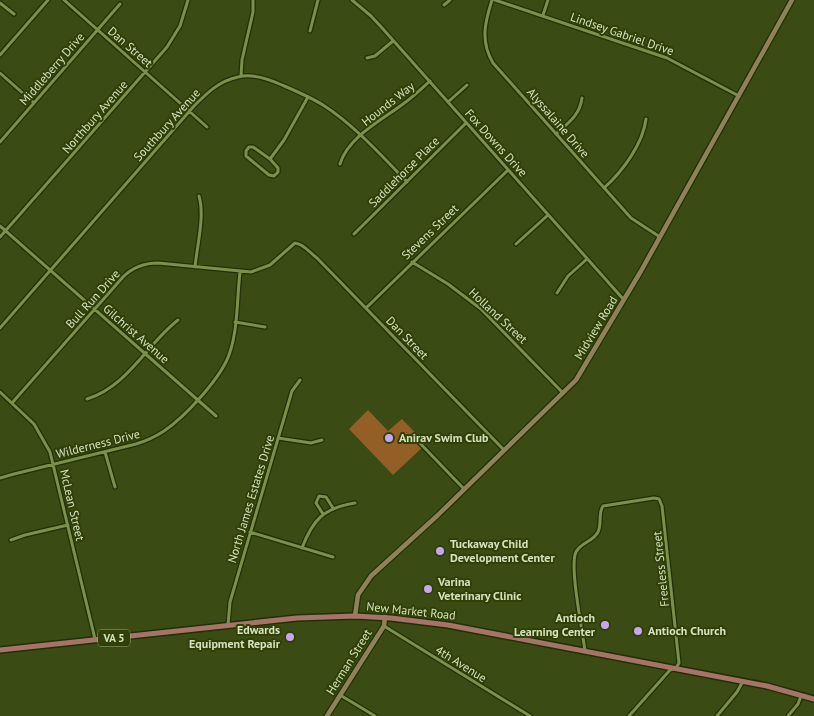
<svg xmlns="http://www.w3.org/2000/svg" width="814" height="716" viewBox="0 0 814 716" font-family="'PT Sans',sans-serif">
<rect width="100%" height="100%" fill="#3a4b14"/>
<path fill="#935f26" d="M368,410L388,431L402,419L426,444L393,475L349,429Z"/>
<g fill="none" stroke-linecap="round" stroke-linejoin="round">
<defs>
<path id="street" d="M64,0L207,127
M352,0L371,16L383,29L624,300
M492,0C485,22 480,41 493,63L631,218L660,237
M495,0L667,58L739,96
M0,3L14,14
M444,5L450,0
M543,15L548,0
M310,31L318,0
M0,55L48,0
M367,58L375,56L393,41
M0,73L34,103
M241,76L242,60L253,12V0
M448,102L467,85
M556,134C568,123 580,115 582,98
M0,142L120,4
M270,159L278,168V172L274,176L269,175L246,156V151L249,147H253L270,159L284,140L308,97
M340,164C348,137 382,120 403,104C413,97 421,89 430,81
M604,188C622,172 643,144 646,119
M0,226L216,416
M354,234L466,123
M0,237L167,47L180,26L188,0
M516,244L548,215
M412,262L448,284L481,309L563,393
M195,267C197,246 205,216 199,196
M557,293L568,276L587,259
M366,308L508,170
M235,322L265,327
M0,328L194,106C207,93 219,81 238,77C252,73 269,79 282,85C296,91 310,97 323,105C353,124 382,156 407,182
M0,392L34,424L50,452L95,639
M87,399C128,386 146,345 178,320
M12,403L123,277C133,267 144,263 158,263L251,272L270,265L295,243C304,244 310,253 317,258L504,450
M278,438L311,443L322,440
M415,438L464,489
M105,452L115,487
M0,478L14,474L136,444C146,441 155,437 164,431C185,417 223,376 230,352C238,328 237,297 240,272
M323,514L316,503L319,496L326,497L333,508
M250,532L333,557
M11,540L25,535L68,525
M302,548C313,519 324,508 355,503
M228,625L230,602L292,391L300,380
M384,626L530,716
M585,651C583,633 569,566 576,552C581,542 593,542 598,532C602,524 598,513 603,506L654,498L659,499L662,506L679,663L676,668L670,670L629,716
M340,695L375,716
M717,716L737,692L743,681
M788,716L798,704L801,696"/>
<path id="secondary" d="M355,616L358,595L371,576L438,515L576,380L641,271L792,0
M327,716L384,626L385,617"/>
<path id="primary" d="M0,650L297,618L355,616L391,618L448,625L767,686L814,699"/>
</defs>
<use href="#street" stroke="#232f09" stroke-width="5.5"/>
<use href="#secondary" stroke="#232f09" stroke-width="7"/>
<use href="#primary" stroke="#232f09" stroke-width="8"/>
<use href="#street" stroke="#79914a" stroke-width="3"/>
<use href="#secondary" stroke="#8f8258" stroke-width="4.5"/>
<use href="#primary" stroke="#a57467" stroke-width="5"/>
</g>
<g fill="#c7a6ef" stroke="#304007" stroke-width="2">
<circle cx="389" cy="438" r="5"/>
<circle cx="440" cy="551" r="5"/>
<circle cx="428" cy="589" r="5"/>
<circle cx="605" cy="625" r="5"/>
<circle cx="638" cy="631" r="5"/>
<circle cx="290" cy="637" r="5"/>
</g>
<g text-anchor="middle" stroke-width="4" stroke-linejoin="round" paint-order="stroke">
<rect fill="#304007" stroke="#a2b186" stroke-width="1" x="98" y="629.5" width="32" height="17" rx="4"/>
<g font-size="11" font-weight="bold" fill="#d3e2bd">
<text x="114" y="642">VA 5</text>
</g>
<g font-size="12" fill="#d3e2bd" stroke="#304007">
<text transform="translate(622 34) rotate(19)" y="4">Lindsey Gabriel Drive</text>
<text transform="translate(130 47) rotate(41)" y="4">Dan Street</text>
<text transform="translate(52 69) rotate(-49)" y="4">Middleberry Drive</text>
<text transform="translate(388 104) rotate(-38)" y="4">Hounds Way</text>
<text transform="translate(95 117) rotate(-49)" y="4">Northbury Avenue</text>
<text transform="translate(558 123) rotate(49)" y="4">Alyssalaine Drive</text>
<text transform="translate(167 125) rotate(-48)" y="4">Southbury Avenue</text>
<text transform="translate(496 143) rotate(48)" y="4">Fox Downs Drive</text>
<text transform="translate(404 172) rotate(-45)" y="4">Saddlehorse Place</text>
<text transform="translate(430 232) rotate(-44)" y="4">Stevens Street</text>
<text transform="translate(93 299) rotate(-48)" y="4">Bull Run Drive</text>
<text transform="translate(498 316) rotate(43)" y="4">Holland Street</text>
<text transform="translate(596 328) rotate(-59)" y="4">Midview Road</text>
<text transform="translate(136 334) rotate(41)" y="4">Gilchrist Avenue</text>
<text transform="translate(407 338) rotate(46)" y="4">Dan Street</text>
<text transform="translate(98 444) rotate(-14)" y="4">Wilderness Drive</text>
<text transform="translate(251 499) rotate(-73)" y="4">North James Estates Drive</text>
<text transform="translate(72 505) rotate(77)" y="4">McLean Street</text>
<text transform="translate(661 569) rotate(-96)" y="4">Freeless Street</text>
<text transform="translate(411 611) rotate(6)" y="4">New Market Road</text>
<text transform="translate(349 662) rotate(-58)" y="4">Herman Street</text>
<text transform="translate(461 664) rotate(32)" y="4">4th Avenue</text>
</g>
<g font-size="12" font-weight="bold" fill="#d3e2bd" stroke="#304007" text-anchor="start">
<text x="399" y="442">Anirav Swim Club</text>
<text x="450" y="548">Tuckaway Child<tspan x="450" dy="14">Development Center</tspan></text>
<text x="438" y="586">Varina<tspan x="438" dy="14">Veterinary Clinic</tspan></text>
<text x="595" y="622" text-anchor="end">Antioch<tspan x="595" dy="14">Learning Center</tspan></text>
<text x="280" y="634" text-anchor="end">Edwards<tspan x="280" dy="14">Equipment Repair</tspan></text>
<text x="648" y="635">Antioch Church</text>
</g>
</g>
</svg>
